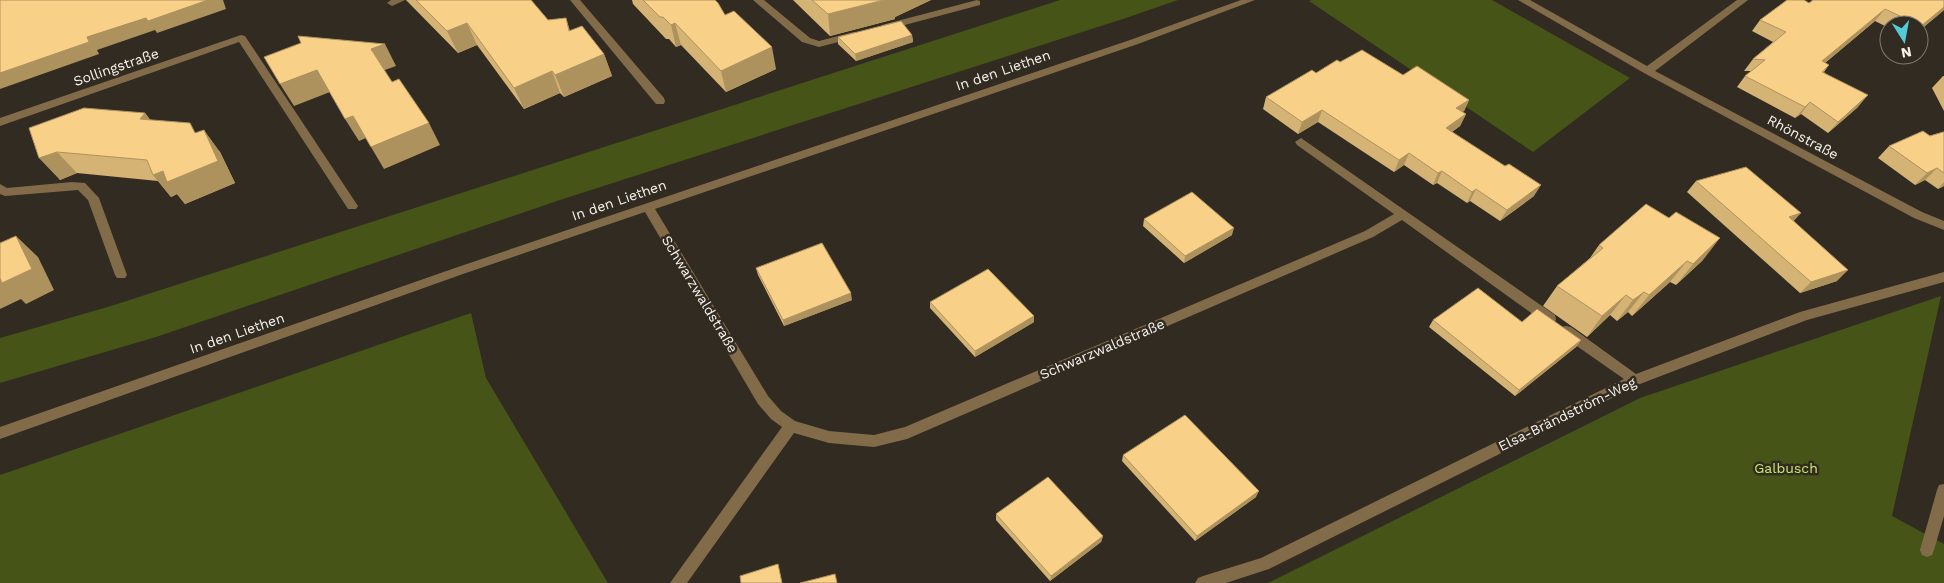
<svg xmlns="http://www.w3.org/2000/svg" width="1944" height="583" viewBox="0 0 1944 583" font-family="'Work Sans',sans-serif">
<rect width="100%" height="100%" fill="#312b21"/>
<path fill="#465418" d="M1060,0H1178L1126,18L563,199L156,337L0,383V338L111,306Z
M1312,0H1492L1630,78L1533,152L1309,1Z
M1941,296L1892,516L1944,544V583H1268L1640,398Z
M471,313L486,378L608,583H0V475Z"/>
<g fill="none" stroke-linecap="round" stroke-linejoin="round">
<path fill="#826b48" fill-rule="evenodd" d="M391,0H405L392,6L387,3Z
M570,0H580L664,98L665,101L664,104H656Z
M753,0H764L810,38L819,41L854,32L859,35L858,37L819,47L802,42Z
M977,0L980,1V5L886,30L881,27L882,25Z
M1241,0H1255L1138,44L655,209L768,396L781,411L795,421L829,431L874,435L905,427L1365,231L1394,214L1297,145L1295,142L1301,138L1555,315L1556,319L1555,323H1545L1402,220L1373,237L907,439L874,447L829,443L794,433L687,583H670L782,427L771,419L758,404L645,212L463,274L0,439V427L455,268L1130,40Z
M1518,0H1530L1647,66L1737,0H1748L1655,71L1922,212L1944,221V230L1914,218L1644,73Z
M241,35L245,36L356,203L358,206L356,209H348L239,42L0,126V118Z
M72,182L85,183L99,198L127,275L125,278H117L115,275L88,200L78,190L5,196L0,194V184L7,188Z
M1944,272V282L1807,320L1640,384L1269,569L1226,583H1195L1198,578L1203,576L1261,558L1624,379L1561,335L1560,331L1561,327L1566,326L1571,327L1636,374L1800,312Z
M1944,484V516L1934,550L1932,555L1927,557L1922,555L1920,550L1937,490L1939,485Z"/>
</g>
<path fill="#d5b374" d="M406,0H531L548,20L566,18L570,31L604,54L612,76L564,97L560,93L524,109L477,45L458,53Z
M632,0H715L725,15L776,69L726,92L681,45L676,47L669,39H666L633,4Z
M793,0H931L895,17V19L830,36Z
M1944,0V10L1919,31V25H1889V28L1875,21L1825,63L1829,65L1824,72L1858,107L1828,133L1801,114L1795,118L1737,87L1745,76L1751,71H1744L1753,59L1773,42L1752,31L1760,20Z
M912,35L913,42L856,61L838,44V37Z
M1340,62L1403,75L1469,100L1464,111L1462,112L1466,114L1460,126L1452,132L1534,196L1500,221L1470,201L1467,203L1437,183L1433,185L1404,165L1394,172L1318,122L1298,134L1263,109L1266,97Z
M1943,76H1944V111L1932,88Z
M145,113L150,120L197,133L220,152L235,183L185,204L177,194L171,197L158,181L77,173L60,180L29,128Z
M1944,132V186L1938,189L1925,180L1915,185L1878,158L1889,146Z
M1696,181L1794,221L1837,281L1800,293L1687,192Z
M1144,219L1232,235L1184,263L1143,226Z
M1599,245L1703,260L1676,285L1670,282L1632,316L1628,312L1617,321L1610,315L1587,337L1543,306L1557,286L1590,258Z
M756,268L852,300L784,326L758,275Z
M930,302L1034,322L975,357L930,308Z
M1433,320L1522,322L1581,340L1576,347L1515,396L1429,327Z
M1123,455L1256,497L1195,541L1122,461Z
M996,514L1103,536L1101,542L1050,581L996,520Z"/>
<path fill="#ae925e" d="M208,0H223L226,9L157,33L155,30L97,50L99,54L0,89V73L87,37L146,18Z
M884,0H931L895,17V19L830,36L828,14Z
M1944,7V10L1919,31V29L1921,26Z
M1885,9L1875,21L1813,73L1822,61Z
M467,23L477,45L458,53L447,31Z
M675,23L681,45L676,47L671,25Z
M912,35L913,42L856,61L855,54Z
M385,44L396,66L382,71L371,49Z
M772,47L776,69L726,92L721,71Z
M604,54L612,76L564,97L555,75Z
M317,70L330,92L294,106L280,84Z
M552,71L560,93L524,109L514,88Z
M1868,95L1858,107L1828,133L1838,122Z
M1469,100L1464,111L1451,120L1456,108Z
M1810,102L1801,114L1795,118L1805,107Z
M1322,110L1318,122L1298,134L1302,122Z
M145,113L162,135L140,119Z
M1466,114L1460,126L1441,139L1446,128Z
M353,116L366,138L359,141L345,119Z
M429,123L440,145L384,169L371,147Z
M204,130L220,152L235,183L185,204L177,194L171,197L153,175L163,171Z
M57,152L77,173L60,180L39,158Z
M1409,153L1404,165L1394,172L1399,160Z
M1937,168L1925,180L1915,185L1927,173Z
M1442,171L1437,183L1433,185L1438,173Z
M1944,182V186L1938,189Z
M1541,185L1534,196L1500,221L1507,210Z
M1476,189L1470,201L1467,203L1472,192Z
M1801,213L1791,224L1789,217Z
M1234,228L1232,235L1184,263L1185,256Z
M16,236L38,257L54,290L26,304L21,299L0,309V278Z
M1720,238L1703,260L1676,285L1693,264Z
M1687,261L1670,282L1632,316L1649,295Z
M1848,270L1837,281L1800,293L1811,282Z
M1644,292L1628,312L1617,321L1633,300Z
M851,293L852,300L784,326L783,320Z
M1626,295L1610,315L1587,337L1602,316Z
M1034,316V322L975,357V351Z
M1581,340L1576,347L1515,396L1519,390Z
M1259,491L1256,497L1195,541L1197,536Z
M1103,536L1101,542L1050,581L1051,576Z"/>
<path fill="#f8d087" stroke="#ae925e" d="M0,0H208L148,21L146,18L87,37L89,42L0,73Z
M416,0H531L548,20L566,18L569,31L582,26L604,54L555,75L552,71L514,88L467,23L447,31Z
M643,0H715L718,3L725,15L734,11L772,47L721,71L675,23L671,25L663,17H660Z
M812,0H884L828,14Z
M1787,0H1804L1809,3L1813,0H1944V7L1921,26L1885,9L1822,61L1829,65L1822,72L1868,95L1838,122L1810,102L1805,107L1745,76L1765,60L1753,59L1786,32L1760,20Z
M901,21L912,35L855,54L838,37Z
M298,36L385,44L371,49L392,82L399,79L429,123L371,147L353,116L345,119L317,70L280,84L264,57L301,43Z
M1362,50L1403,75L1417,66L1469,100L1456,108L1466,114L1446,128L1505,166L1509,164L1541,185L1507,210L1476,189L1472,192L1442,171L1438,173L1409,153L1399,160L1322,110L1302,122L1266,97L1312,70L1316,73L1337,60L1340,62Z
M84,108L145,113L140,119L190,123L195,133L204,130L218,161L167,182L163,171L153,175L147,160L57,152L39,158L29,128Z
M1923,131L1930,136L1943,132H1944V173L1937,168L1927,173L1889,146Z
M1746,167L1801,213L1789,217L1848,270L1811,282L1696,181Z
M1192,192L1234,228L1185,256L1144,219Z
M1646,204L1669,218L1676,212L1720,238L1693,264L1687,261L1649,295L1644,292L1633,300L1626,295L1602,316L1557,286L1603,248L1599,245Z
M16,236L32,269L2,283L0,278V243Z
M822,243L851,293L783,320L756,268Z
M988,269L1034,316L975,351L930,302Z
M1478,288L1522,322L1537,309L1581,340L1519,390L1433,320Z
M1185,415L1259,491L1197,536L1123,455Z
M1048,477L1103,536L1051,576L996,514Z
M778,564L782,583H741L740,576Z
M835,574L837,583H800Z"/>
<g text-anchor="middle" stroke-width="5" stroke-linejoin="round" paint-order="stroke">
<g font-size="14" fill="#f7f3ec" stroke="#312b21">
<text transform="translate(116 67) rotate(-19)" y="5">Sollingstraße</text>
<text transform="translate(1003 70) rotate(-19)" y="5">In den Liethen</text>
<text transform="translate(1803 137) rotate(28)" y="5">Rhönstraße</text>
<text transform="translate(619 200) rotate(-19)" y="5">In den Liethen</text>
<text transform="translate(700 294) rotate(59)" y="5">Schwarzwaldstraße</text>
<text transform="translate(237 333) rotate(-19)" y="5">In den Liethen</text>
<text transform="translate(1102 349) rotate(-23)" y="5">Schwarzwaldstraße</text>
<text transform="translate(1567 414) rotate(-26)" y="5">Elsa-Brändström-Weg</text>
</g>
<g font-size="14" fill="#c9ea6c" stroke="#312b21">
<text x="1786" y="473">Galbusch</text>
</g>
</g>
<g transform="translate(1904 40) rotate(169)"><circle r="24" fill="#312b21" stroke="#807b72"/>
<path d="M0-4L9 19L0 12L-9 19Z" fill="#52ccd6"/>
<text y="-8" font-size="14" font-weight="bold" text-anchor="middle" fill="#f7f3ec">N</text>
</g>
</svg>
